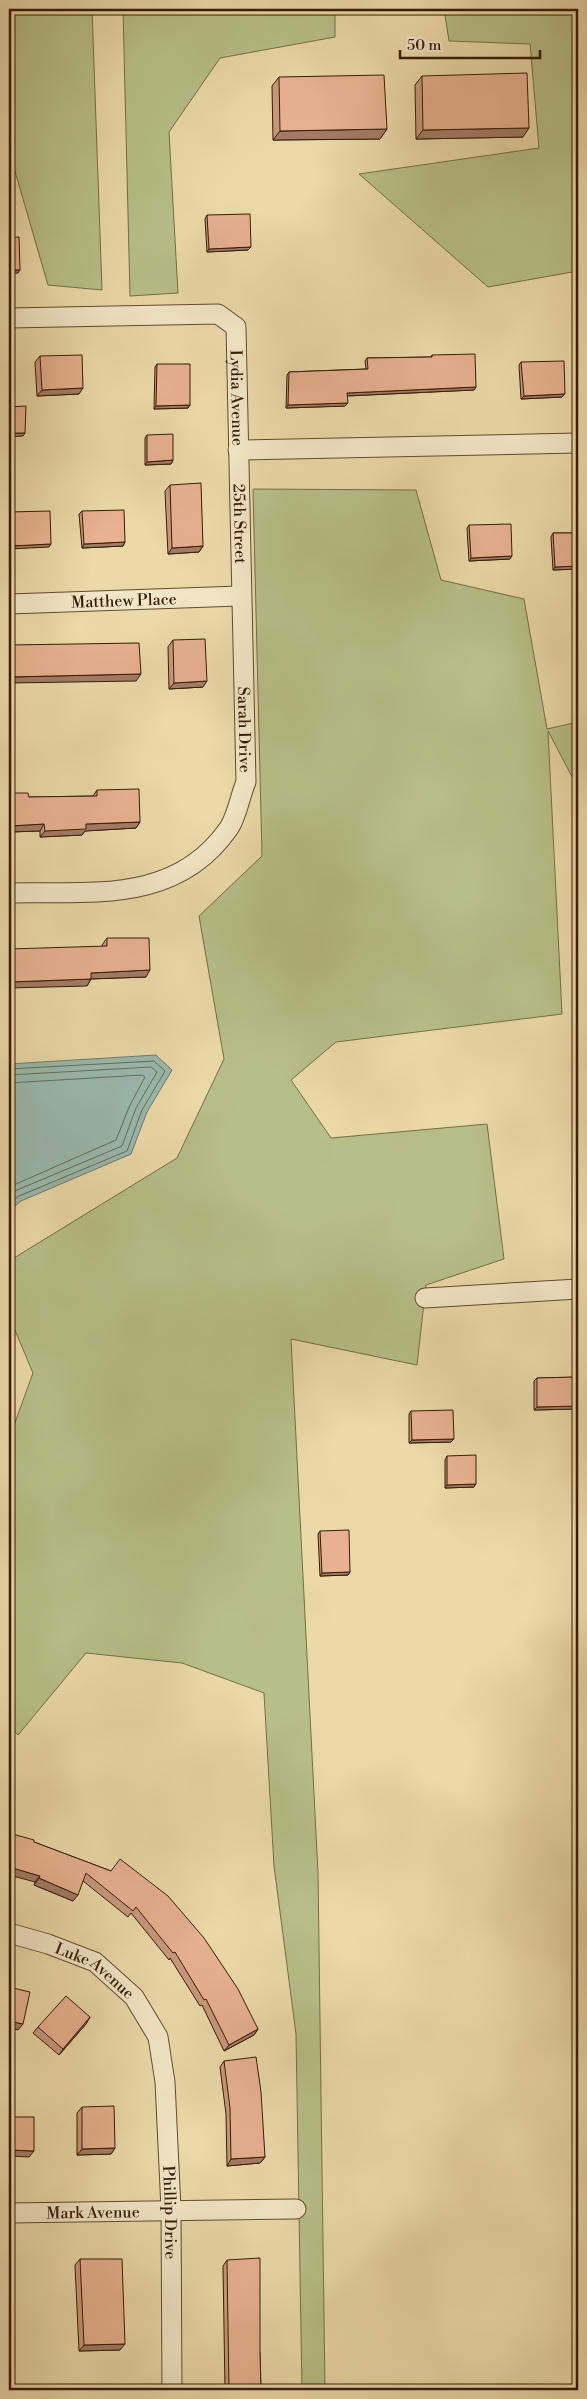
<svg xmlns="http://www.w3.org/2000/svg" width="587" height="2399" viewBox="0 0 587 2399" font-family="'Libre Bodoni',serif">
<rect width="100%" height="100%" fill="#ebd9a8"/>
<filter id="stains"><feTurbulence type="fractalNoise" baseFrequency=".004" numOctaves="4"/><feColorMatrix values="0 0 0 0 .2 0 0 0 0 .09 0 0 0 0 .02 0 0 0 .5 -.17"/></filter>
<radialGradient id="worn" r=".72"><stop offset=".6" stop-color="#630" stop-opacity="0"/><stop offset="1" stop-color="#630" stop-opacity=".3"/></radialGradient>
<path fill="#b7bf88" stroke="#766d48" d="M9,9H92L102,290L48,285L12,161H9Z
M123,9H335V37L220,58L169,132L178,293L130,296Z
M444,9H578V271L488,287L359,174L539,148L530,44L449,41Z
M253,489L416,490L441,580L524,599L547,729L578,722V788L548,731L562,1014L336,1042L291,1080L331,1138L487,1124L504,1259L426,1285L417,1365L291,1339L318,1873L325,2390H302L296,2034L274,1866L264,1693L182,1663L86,1653L18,1735L9,1726V1439L33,1373L9,1316V1261L177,1158L224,1059L199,916L262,856Z"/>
<path fill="#99b9ae" stroke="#717a6b" d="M156,1055L172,1070L147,1112L131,1154L21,1201L9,1211V1064Z"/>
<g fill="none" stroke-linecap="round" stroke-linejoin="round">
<path stroke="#686a5a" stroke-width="1" d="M9,1069L154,1061L165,1071L142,1110L127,1151L19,1196L9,1204
M9,1075L151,1067L157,1072L136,1108L122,1146L17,1190L9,1196
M9,1083L142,1075L145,1077L130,1105L116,1140L9,1187"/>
<defs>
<g id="minor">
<path id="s1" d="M9,318L218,314L236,327L246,782C240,796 237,816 229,828C176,905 90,891 9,893"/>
<path d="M238,450L578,443"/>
<path id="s2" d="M9,604L240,596"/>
<path d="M425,1298L578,1289"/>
<path id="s3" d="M9,1933L48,1944L95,1962L134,1997L158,2037L165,2082L171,2209L172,2390"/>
<path id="s4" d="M9,2213L296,2209"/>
</g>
</defs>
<use href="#minor" stroke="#634a2f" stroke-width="21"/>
<use href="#minor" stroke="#f2e6c6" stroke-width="19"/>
</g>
<path fill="#c8987c" stroke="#361b07" d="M422,76L523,137L416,139L415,85Z
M279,77L387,129L380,139L273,140L272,86Z
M207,215L248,250L207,252L205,219Z
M432,355L476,387L474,390L347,396L345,406L286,408L287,375L289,372L366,369L365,361L367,358L431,357Z
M40,356L79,394L37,396L35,362Z
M521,362L565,394L562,397L521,399L519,365Z
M157,364L190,405L188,408L154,409L155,367Z
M147,435L173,460L171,464L145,465V438Z
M170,485L203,546L199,552L168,554L165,491Z
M82,511L125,542L123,546L82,548L79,514Z
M469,525L510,559L469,561L467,528Z
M553,533H578V569L553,570L551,537Z
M173,640L203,687L169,689L168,647Z
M97,790L140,822L136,828L85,831L82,835L40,837V831L9,832V793L29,797L93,796Z
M107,938L146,977L91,979L87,986L102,946V945Z
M578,1377V1409L534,1410V1381L537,1378Z
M411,1411L454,1439L451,1442L409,1443V1414Z
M447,1456L474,1487L445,1488V1460Z
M320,1531L350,1572L348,1575L320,1576L318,1534Z
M34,1842L111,1871L258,2029L254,2035L224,2051L202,2005L200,2006L170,1958L169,1960L131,1913L128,1917L83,1881L73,1901L34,1885L35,1882Z
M90,2017L86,2024L59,2055L33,2033L38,2027Z
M224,2061L265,2157L260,2163L227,2166L226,2114L220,2067Z
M82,2107L115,2148L111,2154L77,2155V2113Z
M80,2259L120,2350L79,2351L75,2265Z
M227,2260L260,2353L261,2390H225L223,2266Z"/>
<path fill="#a27c65" stroke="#361b07" d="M529,128L523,137L416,139L423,130Z
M387,129L380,139L273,140L280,131Z
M251,247L248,250L207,252L209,249Z
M9,270H20L18,273L9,274Z
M476,387L474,390L345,396L347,393Z
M83,388L79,394L37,396L42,390Z
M565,394L562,397L521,399L524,396Z
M348,403L345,406L286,408L288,405Z
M190,405L188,408L154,409L156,406Z
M9,433H25L23,436L9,437Z
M173,460L171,464L145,465L147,462Z
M125,542L123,546L82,548L84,544Z
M51,544L49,547L9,549L10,546Z
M203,546L199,552L168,554L172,548Z
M512,556L510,559L469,561L471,558Z
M578,566V569L553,570L555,567Z
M141,674L136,681L9,683V677Z
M207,681L203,687L169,689L174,683Z
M140,822L136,828L85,831L82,835L40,837L45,831L86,824Z
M44,824L40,831L9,832V826Z
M150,970L146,977L87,979L91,973Z
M91,979L87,986L9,988V982Z
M578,1406V1409L534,1410L537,1407Z
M454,1439L451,1442L409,1443L412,1440Z
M476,1484L474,1487L445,1488L447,1485Z
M350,1572L348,1575L320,1576L322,1573Z
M9,1867L40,1876L35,1882L9,1875Z
M39,1878L78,1895L73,1901L34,1885Z
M90,2017L86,2024L59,2055L63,2049Z
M9,2021L23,2024L18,2030L9,2028Z
M258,2029L254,2035L224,2051L229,2045Z
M115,2148L111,2154L77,2155L82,2149Z
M9,2150L34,2151L29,2157L9,2156Z
M265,2157L260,2163L227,2166L231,2159Z
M125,2344L120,2350L79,2351L84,2345Z"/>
<path fill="#e8b190" stroke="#361b07" d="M527,73L529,128L423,130L422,76Z
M384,75L387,129L280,131L279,77Z
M250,214L251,247L209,249L207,215Z
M19,237L20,270H9V238Z
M475,354L476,387L347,393L348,403L288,405L289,372L368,369L367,358L432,357V355Z
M82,355L83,388L42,390L40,356Z
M9,358H11L12,391H9Z
M564,361L565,394L524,396L521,362Z
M157,364H190V405L156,406Z
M26,406L25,433H9V407Z
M173,434V460L147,462V435Z
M201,483L203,546L172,548L170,485Z
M124,510L125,542L84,544L82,511Z
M50,511L51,544L10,546L9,512Z
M511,524L512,556L471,558L469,525Z
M553,533H578V566L555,567Z
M205,639L207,681L174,683L173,640Z
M139,643L141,674L9,677V645Z
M139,789L140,822L86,824V829L45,831L44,824L9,826V793H28L29,797L97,796V790Z
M107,938H149L150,970L91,973V979L9,982V949L107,946Z
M578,1377V1406L537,1407V1378Z
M453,1410L454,1439L412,1440L411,1411Z
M476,1455V1484L447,1485V1456Z
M349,1530L350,1572L322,1573L320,1531Z
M9,1833L34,1840V1842L111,1871L120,1859L168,1896L204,1938L238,1989L258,2029L229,2045L206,1999L204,2000L175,1952L173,1953L136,1907L133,1911L86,1873L78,1895L39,1878L40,1876L9,1867Z
M9,1987L30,1992L23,2024L9,2021Z
M66,1996L90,2017L63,2049L38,2027Z
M256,2057L261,2092L265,2157L231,2159L230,2108L224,2061Z
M114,2106L115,2148L82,2149V2107Z
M9,2117H34V2151L9,2150Z
M260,2258V2353L261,2390H229L227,2260Z
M80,2259H122L125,2344L84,2345Z"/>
<g text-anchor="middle" stroke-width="4" stroke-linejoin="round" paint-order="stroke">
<g font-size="16" fill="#361b07" stroke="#f2e6c6">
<text dy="6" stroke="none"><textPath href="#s1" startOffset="302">Lydia Avenue</textPath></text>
<text dy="6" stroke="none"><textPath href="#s1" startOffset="428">25th Street</textPath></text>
<text dy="6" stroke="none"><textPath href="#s2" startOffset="115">Matthew Place</textPath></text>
<text dy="6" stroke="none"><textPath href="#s1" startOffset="634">Sarah Drive</textPath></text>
<text dy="6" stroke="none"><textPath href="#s3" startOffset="95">Luke Avenue</textPath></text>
<text dy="6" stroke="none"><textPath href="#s4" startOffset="84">Mark Avenue</textPath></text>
<text dy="6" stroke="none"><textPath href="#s3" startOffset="366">Phillip Drive</textPath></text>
</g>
</g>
<rect width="587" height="2399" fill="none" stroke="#ebd9a8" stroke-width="30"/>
<rect x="10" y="10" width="567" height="2379" fill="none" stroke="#361b07" stroke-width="2.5"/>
<rect x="15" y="15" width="557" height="2369" fill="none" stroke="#361b07"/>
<path d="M400 50v8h140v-8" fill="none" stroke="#361b07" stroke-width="2.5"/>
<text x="407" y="50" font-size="15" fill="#361b07" stroke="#f2e6c6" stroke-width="4" paint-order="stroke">50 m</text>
<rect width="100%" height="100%" filter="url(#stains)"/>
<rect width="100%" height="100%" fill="url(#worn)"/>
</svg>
